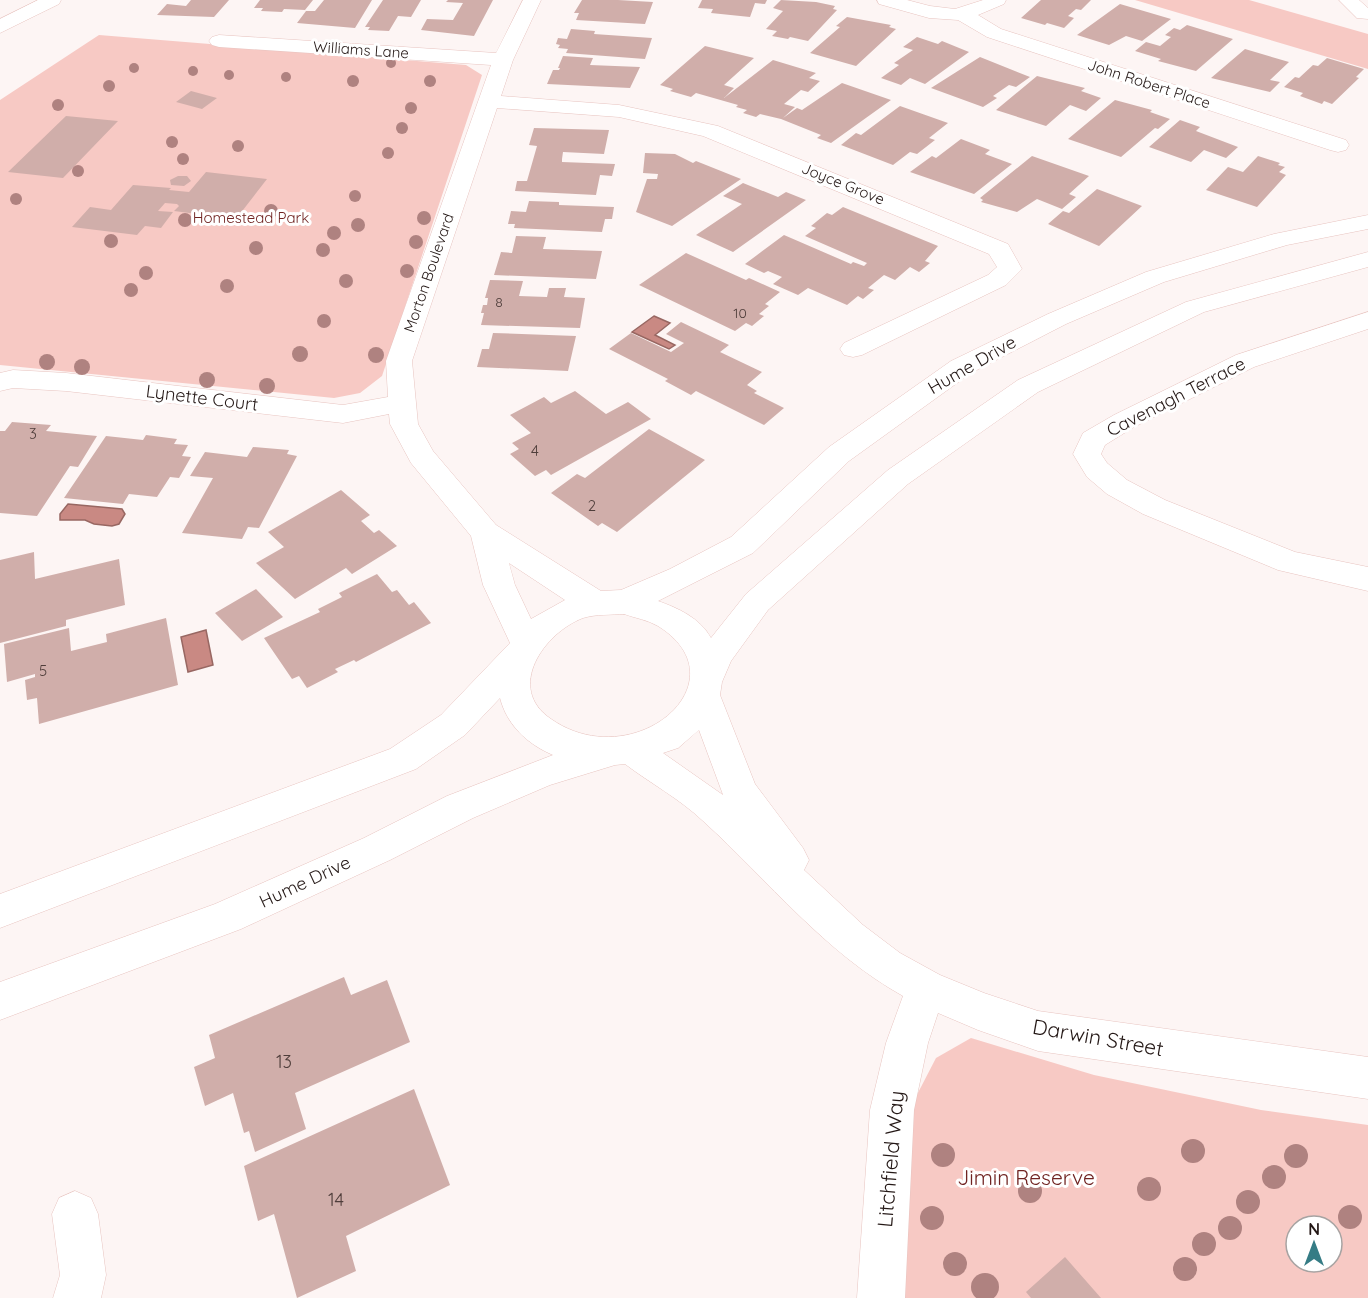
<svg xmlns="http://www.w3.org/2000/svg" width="1368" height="1298" viewBox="0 0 1368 1298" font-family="Quicksand,sans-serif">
<rect width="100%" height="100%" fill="#fdf5f4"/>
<path fill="#f7c9c4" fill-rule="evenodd" d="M1135,0H1249L1368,34V69Z
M99,35L466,65L482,75L382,376L360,393L334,398L0,365V100Z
M971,1038L1094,1075L1261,1110L1368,1125V1298H903L907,1114L936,1058ZM1296,1226H1332V1262H1296Z"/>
<path fill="#c98983" stroke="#986762" stroke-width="1.5" d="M654,316L670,323L655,335L675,345L669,349L632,332Z
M68,504L122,509L125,514L119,524L112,526L94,524L85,520H60V514Z
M206,630L213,665L188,672L181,637Z"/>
<path fill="#d0aeaa" d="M191,0H229L214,17L157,15L167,4L186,6Z
M260,0H313L305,10L284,9L282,12L261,11L263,8H254Z
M324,0H372L355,28L297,23L306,11H315Z
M383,0H421L411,17L398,16L389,31L368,30L370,27H365Z
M448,0H493L474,36L421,30L427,19L453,20L463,3L446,2Z
M582,0H618L653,2L645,24L576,20L579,13H574Z
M702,0H767L765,4L755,3L750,17L711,13L713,9L698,8Z
M781,0L816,2L835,6L833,9L837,10L808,41L790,37L788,39L772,36L777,31L766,29L783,11L773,8Z
M1041,0H1091L1081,10L1076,9L1068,16L1074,18L1064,28L1047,23L1045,25L1021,18Z
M1120,4L1171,19L1142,41L1126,36L1109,45L1077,35Z
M847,17L891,25L889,27L896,29L856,66L810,53L840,27L836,26Z
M1187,25L1233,39L1196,71L1158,61L1161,59L1135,51L1146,42L1160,46L1171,37L1165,35L1174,28L1180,30Z
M571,29L595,31L594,34L652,38L645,59L566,53L568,49L558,48L560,45L556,44L558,38L567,39Z
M917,37L938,44L942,41L969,52L925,84L910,78L901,85L881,78L899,65L894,63L913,50L903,47Z
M705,46L754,58L724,85L734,88L724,98L773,60L816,73L809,78L820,81L808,92L801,90L784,104L795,107L783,118L797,108L802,110L842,83L891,100L831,143L817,138L821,135L781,119L760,114L756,117L743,113L747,110L736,107L738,105L696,93L691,97L670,91L673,89L660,85Z
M1245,49L1289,62L1270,80L1280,82L1270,92L1211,78Z
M563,56L593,58L590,65L640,67L630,88L547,84L553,70H559L560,68H558Z
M980,57L1030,77L1016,87L1009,85L993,96L997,98L983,107L931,88Z
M1327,58L1364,69L1356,77L1359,78L1332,104L1324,101L1322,104L1300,96L1303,93L1284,87L1295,77L1299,78L1313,65L1318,66Z
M1037,76L1085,88L1081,91L1101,98L1086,111L1070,105L1046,126L996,110Z
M191,91L217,98L202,109L176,102Z
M1115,100L1152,110L1150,112L1170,119L1158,129L1155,128L1121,157L1068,139Z
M900,106L948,123L929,138L935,140L917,154L910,152L893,165L841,145L856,133L861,135Z
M66,116L118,121L63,178L8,172Z
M1180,120L1200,127L1196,131L1238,147L1226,158L1204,150L1191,162L1149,147Z
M534,128L609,130L604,154L563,152L562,159V162L615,164L612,176L600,175L596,195L515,191L517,181H527L537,146L529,145Z
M961,139L990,150L985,154L1012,164L974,194L910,172L932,156L936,158Z
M645,153L675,154L693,163L696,161L741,179L672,226L636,212L647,179H657L658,174L643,173Z
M1032,156L1089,176L1069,194L1076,197L1062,209L1037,199L1017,212L981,202L983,200L980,198Z
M1258,156L1280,163L1278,165L1285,167L1279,172L1286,175L1257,207L1206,190L1228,167L1243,172Z
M206,172L267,179L236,219L174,211L179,206L177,204L165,203L158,211L173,212L161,228L145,226L137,235L72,227L90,207L111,210L133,185L171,188L169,190L189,192Z
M178,176H187L191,181L184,186L171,185L170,180Z
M743,183L778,197L786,192L806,200L733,252L696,235L742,204L723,196Z
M1097,189L1142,206L1099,246L1048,224L1063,211L1069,213Z
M529,201L559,202V205L614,207L612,219H605L602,232L514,228L515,224H508L511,211L526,212Z
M843,207L938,246L925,261L930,263L919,272L910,267L895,280L884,275L868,288L874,290L863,299L858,296L847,305L808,288L798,295L773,284L782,277L768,271L764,273L745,264L784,235L851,264L853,262L864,266L867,263L805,236L816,228L811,226L827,213L832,215Z
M516,236L546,237L543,249L602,251L596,279L494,275L501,252L512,253Z
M686,253L746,280L749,278L780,292L765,304L769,306L759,314L764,316L752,326L746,323L735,331L639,285Z
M490,280L523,281L519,296L547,297L549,288H566L564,297L585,298L580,328L481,325L484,313H481L483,305H487L488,298H485Z
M681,322L729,345L720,352L762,372L747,385L757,391L754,393L784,408L764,425L696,391L691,395L665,381L668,379L609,349L631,333L671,352L684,343L666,334Z
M493,333L576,336L568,371L477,367L482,349H489Z
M575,391L606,414L628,402L651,419L551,475L546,470L535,476L510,454L519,449L512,443L531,433L510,415L544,397L551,403Z
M12,422L51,425L46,431L97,436L78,467L70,466L37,516L0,513V431H5Z
M649,429L705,460L617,532L602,523L598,526L551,493L577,474L585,478Z
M146,435L177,439L174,444L188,445L182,456L191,457L179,478L170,477L157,497L129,494L123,504L64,498L106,436L143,440Z
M253,447L289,450L287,454L297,456L259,528L248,527L242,539L182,533L213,478L190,476L205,452L247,457Z
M341,490L370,515L361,521L374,533L379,530L397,546L352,574L346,568L295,599L256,563L284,547L268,532Z
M34,552L35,579L119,559L125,605L66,620V626L0,643V560Z
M377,574L392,592L397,590L409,605L414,602L431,623L356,662L354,660L335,669L338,672L307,688L299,676L292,679L264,638L320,612L318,609L342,597L339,593Z
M256,589L283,617L242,641L215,613Z
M166,618L178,685L39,724L37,698L27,700L25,680L35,677V674L7,682L4,644L69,628L71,651L107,642L106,634Z
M344,977L351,995L387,980L410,1042L295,1093L306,1129L255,1152L249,1131L244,1133L233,1093L205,1106L194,1067L215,1058L209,1035Z
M414,1089L450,1185L346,1236L356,1271L297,1298L274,1214L258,1221L244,1166Z
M1065,1257L1101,1298H1031L1026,1292Z"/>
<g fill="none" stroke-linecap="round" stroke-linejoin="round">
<defs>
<path id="minor" d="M38,0H61L59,4L0,33V19Z
M523,0H541L513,60L501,96L619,105L718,126L1008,244L1022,269L1006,285L862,355L853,357L844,355L840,349L844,343L988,275L997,267L989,254L703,136L619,117L497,108L412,361L418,424L433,451L496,525L601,591L621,590L670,569L731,537L829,447L951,361L1048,314L1146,272L1274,234L1368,215V229L1287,245L1164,282L1066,324L971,373L849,461L753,553L658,601C678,608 700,618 711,638L746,594L888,470L1018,380L1186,302L1368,252V267L1204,312L1038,392L908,484L768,610L731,661L722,682L720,695L755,784L803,848L809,860L804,870L863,925L900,953L940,975L984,993L1038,1011L1368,1057V1099L1038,1051L978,1030L938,1013L928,1043L914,1110L905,1298H857L870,1110L886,1043L903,996C824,952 769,881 703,821C680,799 650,783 625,764L615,765L550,785L473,818L390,860L241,929L0,1020V982L215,904L364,838L447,796L553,755C527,744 507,725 500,698L465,735L416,769L0,928V894L390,749L441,715L510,643L483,585L471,536L411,463L390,424L389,414L343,423L66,391L13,388L0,391V373L13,370L66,373L343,405L388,397L386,361L491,65L219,47L212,45L209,41L212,37L219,35L496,53ZM509,563L565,600L531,619L515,585ZM624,614C635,618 648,620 658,626C746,681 634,777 551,719C505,688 544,633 583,618C596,614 611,615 624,614ZM699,730L722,792L723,795L663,753L678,748Z
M877,0H907L930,6L955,9L983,0H1006L1004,4L978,15L1001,29L1346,140L1349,145L1346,150L1338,152L1330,150L987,37L958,20L929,18L879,4Z
M1339,0H1359L1368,8V19L1357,18Z
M1368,312V329L1254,367L1134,427L1105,445L1101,454L1107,463L1127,480L1165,500L1295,552L1368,567V591L1278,570L1143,514L1107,494L1087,477L1073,454L1083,433L1114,415L1236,355Z
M75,1191L91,1198L98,1214L106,1275L101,1298H53L60,1275L52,1214L59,1198Z"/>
</defs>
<use href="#minor" stroke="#e8c4c0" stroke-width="1"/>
<use href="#minor" fill="#fff" fill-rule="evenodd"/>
</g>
<g fill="#af8280">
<circle cx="391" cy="63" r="5"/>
<circle cx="134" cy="68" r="5"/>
<circle cx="193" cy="71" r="5"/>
<circle cx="229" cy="75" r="5"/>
<circle cx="286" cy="77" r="5"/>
<circle cx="353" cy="81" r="6"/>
<circle cx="430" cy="81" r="6"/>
<circle cx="109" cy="86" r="6"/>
<circle cx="58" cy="105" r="6"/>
<circle cx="411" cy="108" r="6"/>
<circle cx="402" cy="128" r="6"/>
<circle cx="172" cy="142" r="6"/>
<circle cx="238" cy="146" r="6"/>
<circle cx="388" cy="153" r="6"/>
<circle cx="183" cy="159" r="6"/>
<circle cx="78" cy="171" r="6"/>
<circle cx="355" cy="196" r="6"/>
<circle cx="16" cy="199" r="6"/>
<circle cx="271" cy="211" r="7"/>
<circle cx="424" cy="218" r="7"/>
<circle cx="185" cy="220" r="7"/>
<circle cx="358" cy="225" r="7"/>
<circle cx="334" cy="233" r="7"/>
<circle cx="111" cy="241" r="7"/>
<circle cx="416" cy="242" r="7"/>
<circle cx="256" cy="248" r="7"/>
<circle cx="323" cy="250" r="7"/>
<circle cx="407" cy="271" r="7"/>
<circle cx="146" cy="273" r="7"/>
<circle cx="346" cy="281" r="7"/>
<circle cx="227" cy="286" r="7"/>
<circle cx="131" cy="290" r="7"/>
<circle cx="324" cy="321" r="7"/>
<circle cx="300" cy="354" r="8"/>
<circle cx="376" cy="355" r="8"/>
<circle cx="47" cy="362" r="8"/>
<circle cx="82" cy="367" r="8"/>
<circle cx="207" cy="380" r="8"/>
<circle cx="267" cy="386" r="8"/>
<circle cx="1193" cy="1151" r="12"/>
<circle cx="943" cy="1155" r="12"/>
<circle cx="1296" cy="1156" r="12"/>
<circle cx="1274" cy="1177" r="12"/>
<circle cx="1149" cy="1189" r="12"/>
<circle cx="1030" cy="1191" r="12"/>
<circle cx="1248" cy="1202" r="12"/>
<circle cx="1350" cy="1217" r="12"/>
<circle cx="932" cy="1218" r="12"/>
<circle cx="1230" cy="1228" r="12"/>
<circle cx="1204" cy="1244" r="12"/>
<circle cx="955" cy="1264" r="12"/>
<circle cx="1185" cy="1269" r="12"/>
<circle cx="985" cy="1287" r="14"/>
</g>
<g text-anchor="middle" stroke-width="6" stroke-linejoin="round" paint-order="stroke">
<g font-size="14" fill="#4f3e3b">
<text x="499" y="307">8</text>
<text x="740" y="318">10</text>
</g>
<g font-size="15" fill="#241816" stroke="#fff">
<text transform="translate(361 50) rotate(4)" y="5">Williams Lane</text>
<text transform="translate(1149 84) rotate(18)" y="5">John Robert Place</text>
<text transform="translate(843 184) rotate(22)" y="5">Joyce Grove</text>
<text transform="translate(429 273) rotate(-71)" y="5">Morton Boulevard</text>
</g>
<g font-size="15" fill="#702321" stroke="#fff">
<text x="251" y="223">Homestead Park</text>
</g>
<g font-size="15" fill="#4f3e3b">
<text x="33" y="439">3</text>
<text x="535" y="456">4</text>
<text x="592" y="511">2</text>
<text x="43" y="676">5</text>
</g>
<g font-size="18" fill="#241816" stroke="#fff">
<text transform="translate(972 365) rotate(-30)" y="6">Hume Drive</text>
<text transform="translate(1176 397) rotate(-27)" y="6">Cavenagh Terrace</text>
<text transform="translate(202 398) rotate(7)" y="6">Lynette Court</text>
<text transform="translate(305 882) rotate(-25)" y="6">Hume Drive</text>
</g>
<g font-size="18" fill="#4f3e3b">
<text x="284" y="1068">13</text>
<text x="336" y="1206">14</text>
</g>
<g font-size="21" fill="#241816" stroke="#fff">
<text transform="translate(1098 1038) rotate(10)" y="7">Darwin Street</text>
<text transform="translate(891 1159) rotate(-85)" y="7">Litchfield Way</text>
</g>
<g font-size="21" fill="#702321" stroke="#fff">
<text x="1026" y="1185">Jimin Reserve</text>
</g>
</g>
<g transform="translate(1314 1244)"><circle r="28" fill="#ffffff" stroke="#a7a3a2" stroke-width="1.5"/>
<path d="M0-4.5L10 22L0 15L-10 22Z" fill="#357c85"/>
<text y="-9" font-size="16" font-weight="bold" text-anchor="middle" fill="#241816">N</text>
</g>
</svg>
